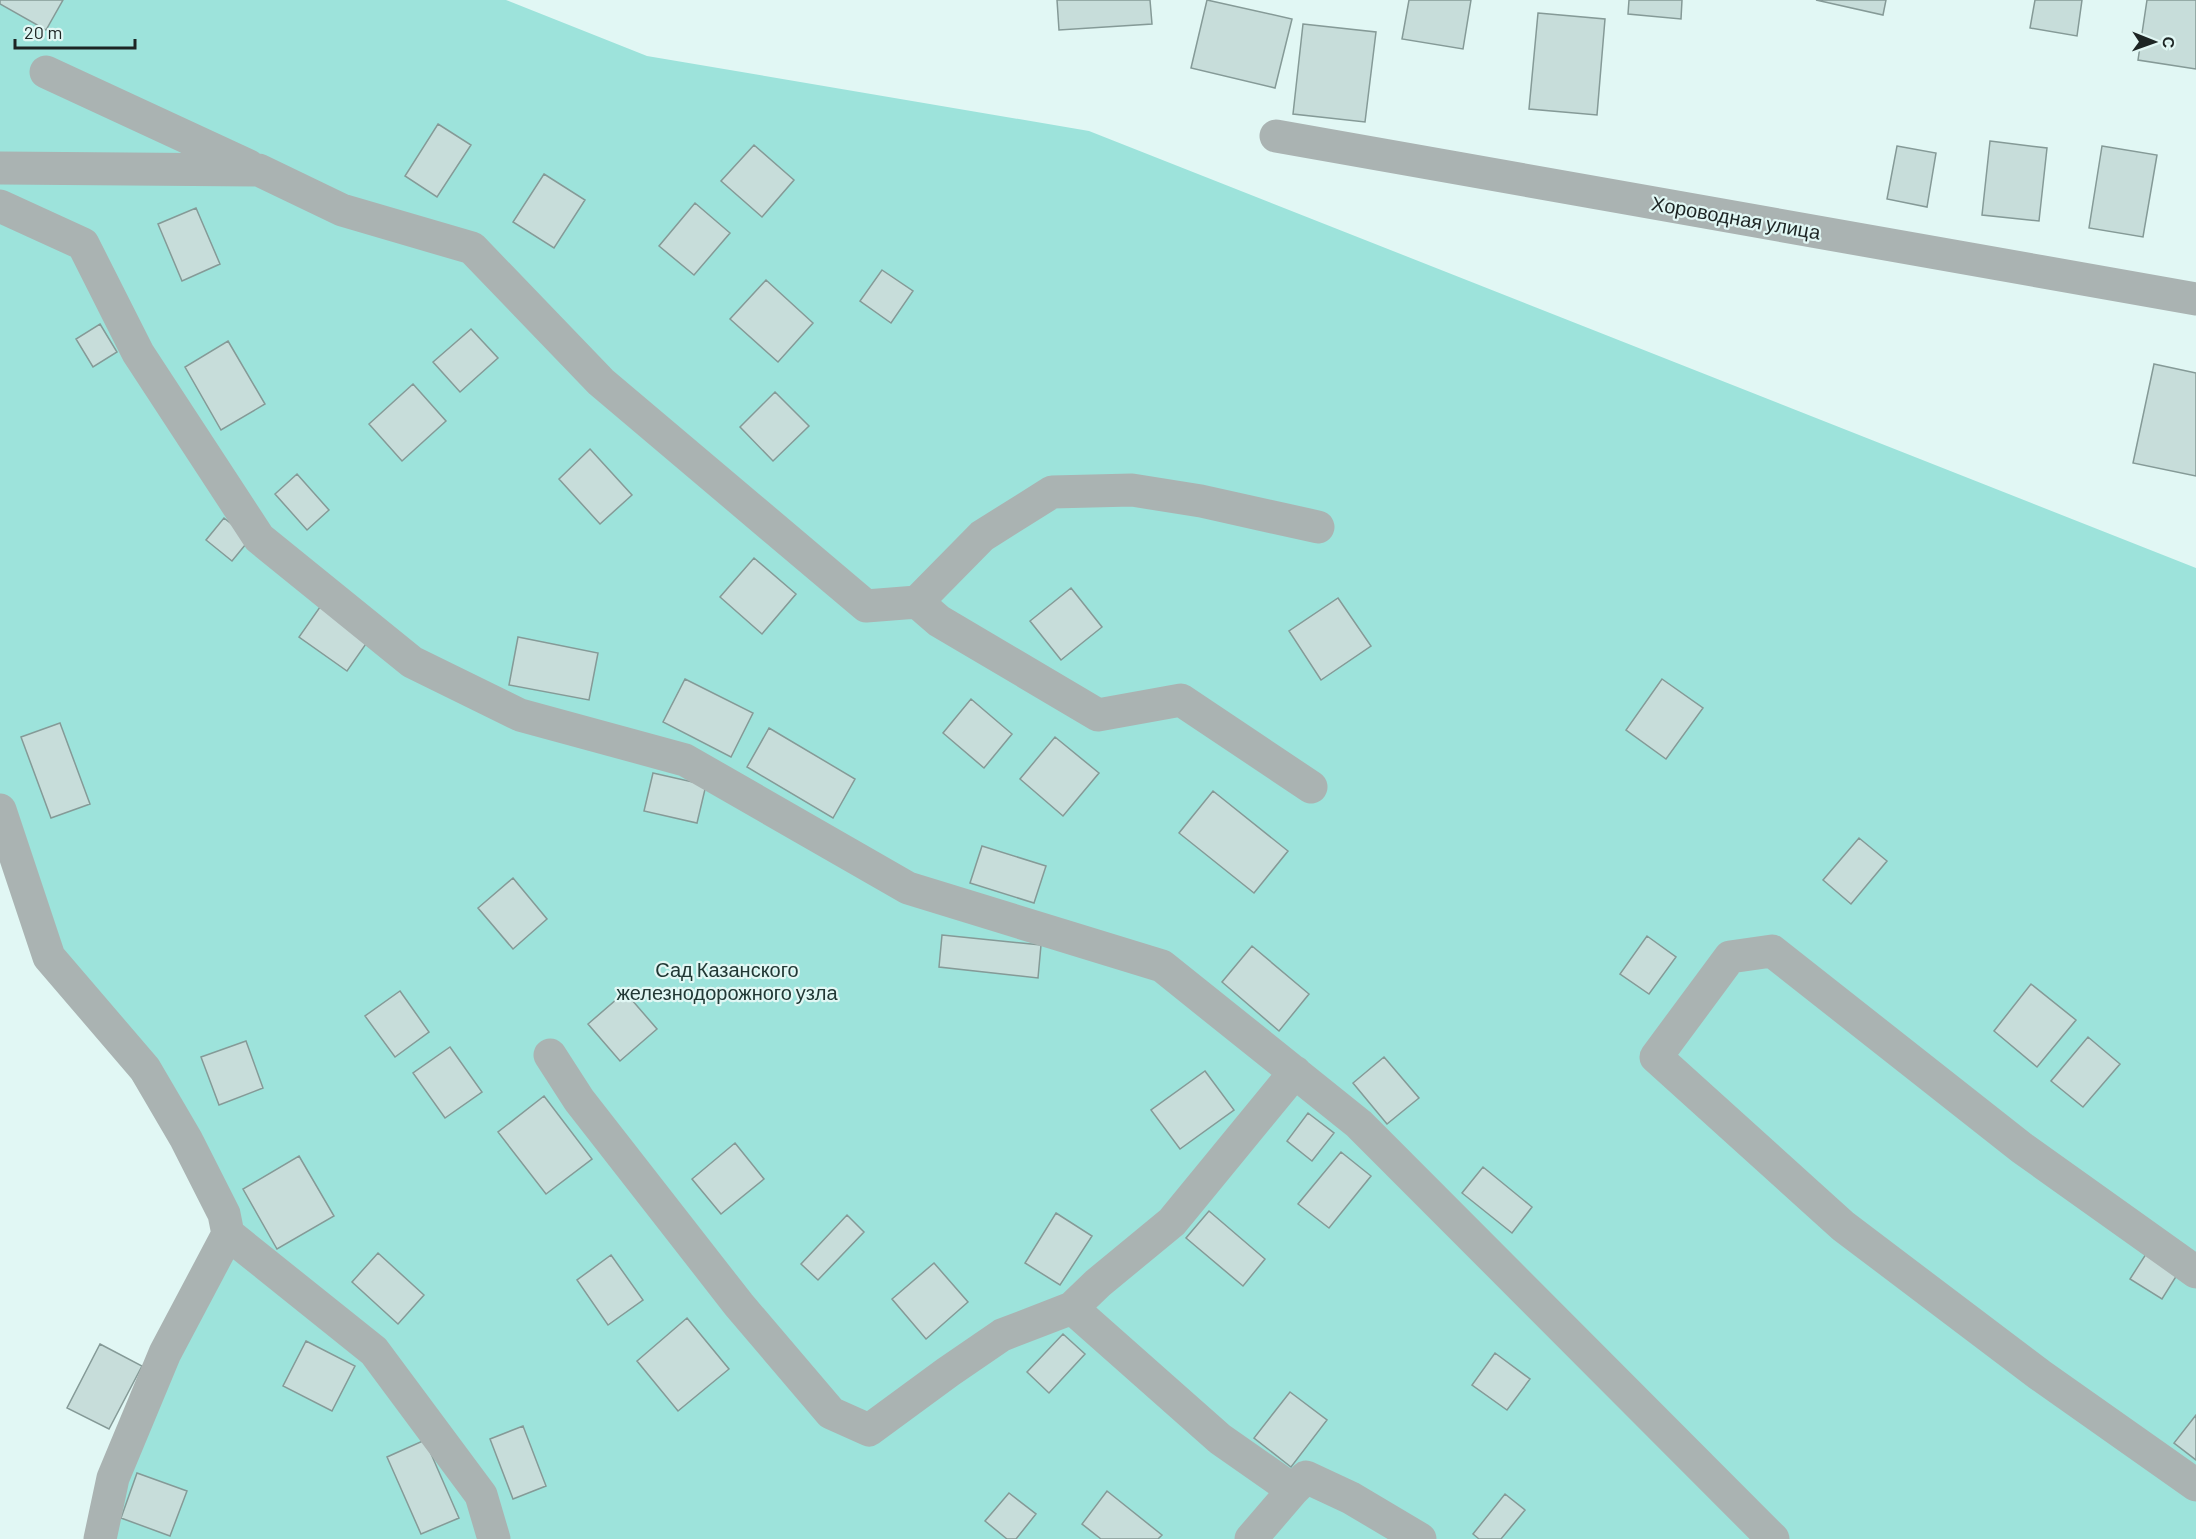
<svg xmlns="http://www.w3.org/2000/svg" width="2196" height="1539" viewBox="0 0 2196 1539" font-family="Barlow,sans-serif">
<rect width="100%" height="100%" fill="#e1f7f4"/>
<path fill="#9de3db" d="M0,0H506L647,56L1089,131L2196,568V1539H85L224,1214L49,957L0,810Z"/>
<path fill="#c7ddda" stroke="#859a97" stroke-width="1.5" d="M0,0H63L46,30L0,4Z
M1057,0H1150L1152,24L1059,30Z
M1207,0L1292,19L1275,88L1191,68Z
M1409,0H1471L1463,49L1402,39Z
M1629,0H1682L1681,19L1628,14Z
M1816,0H1886L1883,15Z
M2035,0H2082L2077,36L2030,28Z
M2147,0H2196V69L2138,60Z
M1538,13L1605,19L1597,115L1529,109Z
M1303,24L1376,32L1365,122L1293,114Z
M438,124L471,145L437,197L405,176Z
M1990,141L2047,148L2039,221L1982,215Z
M754,145L794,180L762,217L721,181Z
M1897,146L1936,153L1927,207L1887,199Z
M2102,146L2157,155L2143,237L2089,228Z
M544,174L585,200L554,248L513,222Z
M695,203L730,233L694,275L659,246Z
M196,208L220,264L182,281L158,224Z
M882,270L913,291L891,323L860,301Z
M766,280L813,323L778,362L730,319Z
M100,324L117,352L93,367L76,339Z
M471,329L498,358L460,392L433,362Z
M228,341L265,404L221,430L185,367Z
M2154,364L2196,373V476L2133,463Z
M413,384L446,421L402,461L369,424Z
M775,392L809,426L773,461L740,427Z
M590,449L632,495L600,524L559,479Z
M297,474L329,510L307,530L275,494Z
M224,518L250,539L232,561L206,540Z
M754,558L796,594L762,634L720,597Z
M1071,588L1102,627L1061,660L1030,621Z
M1338,598L1371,646L1321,680L1289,631Z
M320,607L368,641L347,671L299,637Z
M518,637L598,653L589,700L509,685Z
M685,679L753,713L731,757L663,722Z
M1662,679L1703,708L1666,759L1626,730Z
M971,699L1012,734L984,768L943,733Z
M60,723L90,804L51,818L21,737Z
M769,728L855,779L833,818L747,767Z
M1055,737L1099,773L1063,816L1020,779Z
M653,773L706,785L697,823L644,811Z
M1213,791L1288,851L1254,893L1179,833Z
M1859,838L1887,861L1851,904L1823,880Z
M982,846L1046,866L1034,903L970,883Z
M513,878L547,919L513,949L478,908Z
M942,935L1041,945L1038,978L939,967Z
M1647,936L1676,957L1649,994L1620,974Z
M1252,946L1309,994L1279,1031L1222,982Z
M2031,984L2076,1020L2037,1067L1994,1031Z
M400,991L429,1032L395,1057L365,1016Z
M625,992L657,1029L620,1061L588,1024Z
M2088,1037L2120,1064L2083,1107L2051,1081Z
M246,1041L263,1088L219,1105L201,1057Z
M450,1047L482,1092L445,1118L413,1073Z
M1384,1057L1419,1098L1387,1124L1353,1083Z
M1205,1071L1234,1110L1180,1149L1151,1110Z
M544,1096L592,1159L546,1194L498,1132Z
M1308,1113L1334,1133L1312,1161L1287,1141Z
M735,1143L764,1179L721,1214L692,1179Z
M1341,1152L1371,1176L1329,1228L1298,1204Z
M299,1156L334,1216L277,1249L243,1189Z
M1483,1167L1532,1207L1512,1233L1462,1193Z
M1209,1211L1265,1259L1243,1286L1186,1238Z
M1056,1213L1092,1236L1060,1285L1025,1263Z
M847,1215L864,1232L818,1280L801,1264Z
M378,1253L424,1295L398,1324L352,1282Z
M2146,1254L2177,1275L2162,1299L2130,1279Z
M611,1255L643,1300L608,1325L577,1280Z
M934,1263L968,1302L926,1339L892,1299Z
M687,1318L729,1369L678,1411L637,1361Z
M1063,1334L1085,1354L1049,1393L1027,1372Z
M306,1341L355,1366L332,1411L283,1386Z
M100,1344L142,1366L109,1429L67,1408Z
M1495,1353L1530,1379L1507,1410L1472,1385Z
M1290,1392L1327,1420L1291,1467L1254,1438Z
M2196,1415V1460L2174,1443Z
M523,1426L546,1486L513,1499L490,1439Z
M425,1440L459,1518L421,1534L387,1457Z
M137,1473L187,1491L170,1536L121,1518Z
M1107,1491L1162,1535L1158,1539H1101L1082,1524Z
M1009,1493L1036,1514L1016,1539H1007L985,1521Z
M1505,1494L1525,1510L1501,1539H1479L1473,1534Z"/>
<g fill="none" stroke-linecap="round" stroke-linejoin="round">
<path stroke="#aab3b2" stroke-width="33" d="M46,72L249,166
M1276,136L2196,299
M0,168L259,170L342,210L472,248L601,382L866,606L917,602L939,621L1098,715L1181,700L1311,787
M0,206L83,244L138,353L259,538L412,662L520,715L685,760L908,888L1162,966L1359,1124L1773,1539
M917,602L982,536L1052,492L1132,490L1201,501L1318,527
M0,810L49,957L145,1069L186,1139L224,1214L228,1234L374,1351L481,1495L494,1539
M550,1055L579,1100L739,1305L831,1413L869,1430L948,1372L1002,1335L1072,1308L1098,1283L1172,1222L1295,1072
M2196,1272L2022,1148L1772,951L1730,957L1656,1057L1843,1226L2040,1375L2196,1485
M1072,1308L1220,1439L1293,1490L1251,1539
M1293,1490L1306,1477L1351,1498L1420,1539
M100,1539L113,1478L165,1353L228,1234"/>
</g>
<g text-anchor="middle" stroke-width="4.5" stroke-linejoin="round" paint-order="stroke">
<g font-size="20" fill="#1d2524" stroke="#e1f7f4">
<text transform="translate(1736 218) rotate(10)" y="7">Хороводная улица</text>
</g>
<g font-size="20" fill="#213835" stroke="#e1f7f4">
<text x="727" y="977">Сад Казанского<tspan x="727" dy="23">железнодорожного узла</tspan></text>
</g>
</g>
<g transform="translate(2154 42) rotate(91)" stroke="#e1f7f4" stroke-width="4.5" paint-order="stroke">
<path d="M0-4.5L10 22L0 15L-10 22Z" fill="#1d2524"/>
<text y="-9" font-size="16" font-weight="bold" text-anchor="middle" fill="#1d2524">С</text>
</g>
<path d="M15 39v9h120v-9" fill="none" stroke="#1d2524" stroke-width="3"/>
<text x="24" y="39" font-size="18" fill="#1d2524" stroke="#e1f7f4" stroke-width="4.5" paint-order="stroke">20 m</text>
</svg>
